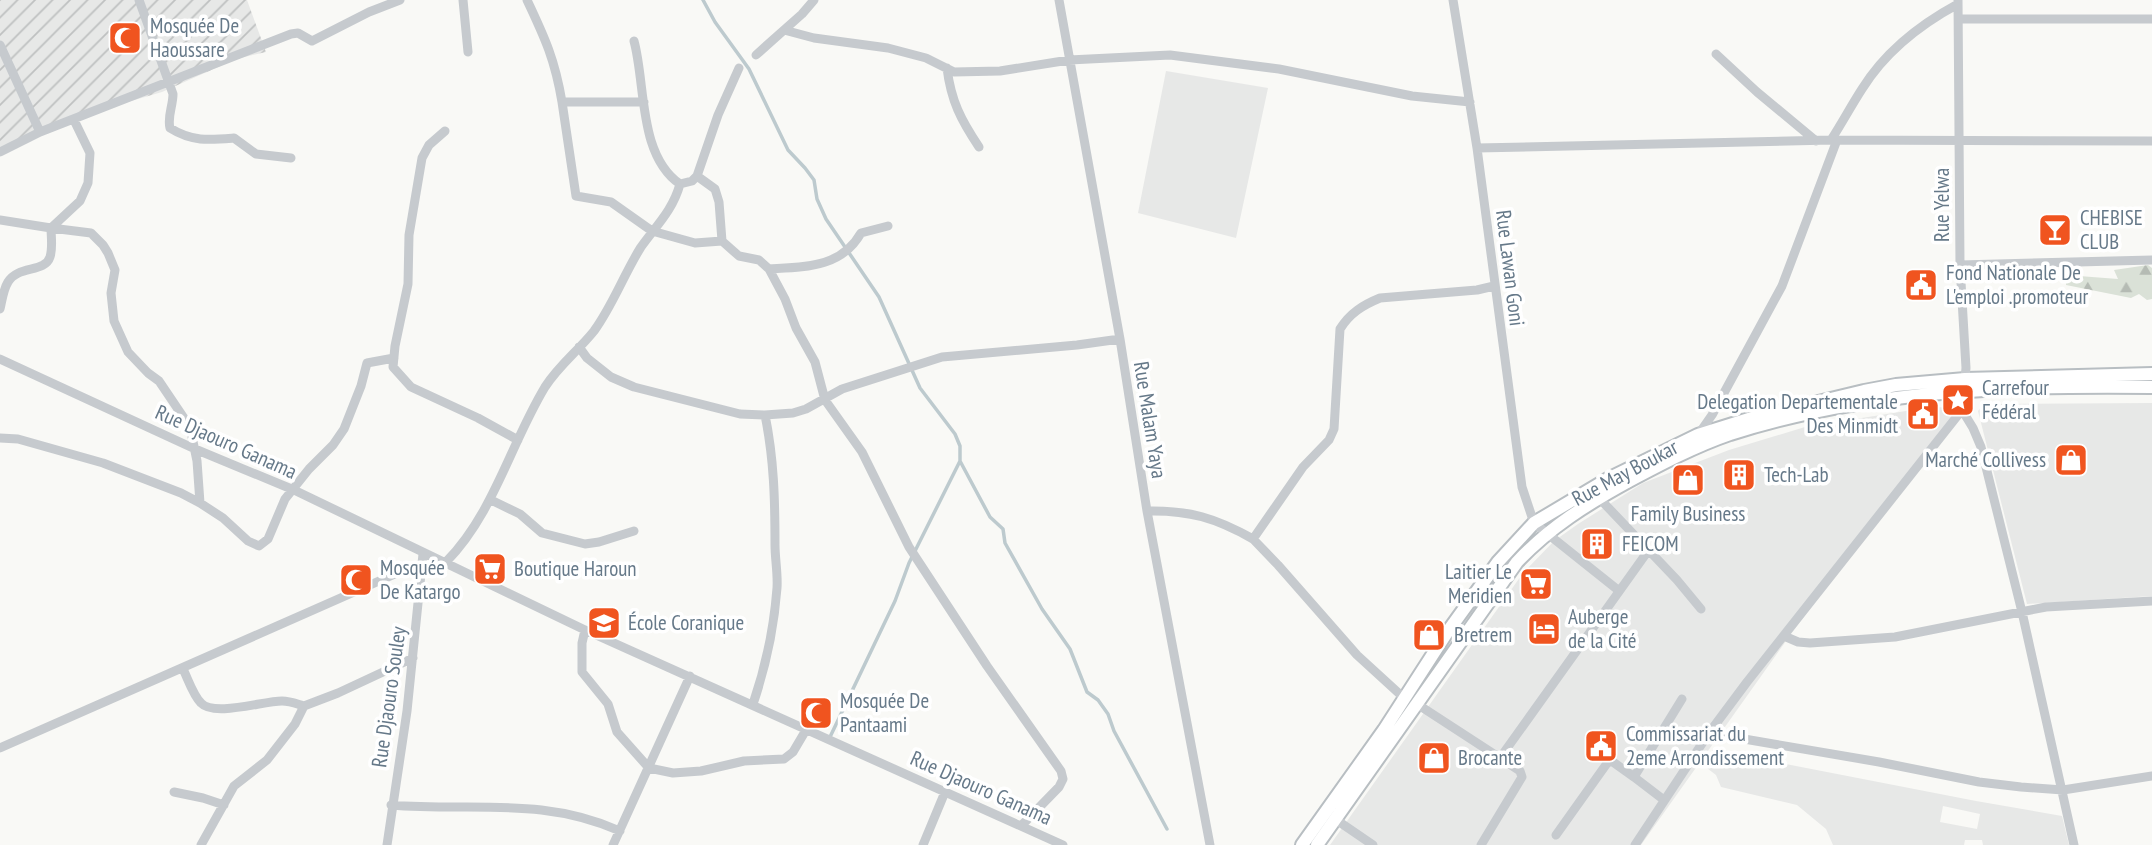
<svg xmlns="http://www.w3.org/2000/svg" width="2152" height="845" viewBox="0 0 2152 845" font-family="'PT Sans Narrow',sans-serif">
<defs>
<pattern id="industrial-furrows" width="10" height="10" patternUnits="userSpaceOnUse" patternTransform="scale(1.75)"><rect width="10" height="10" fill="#e7e8e7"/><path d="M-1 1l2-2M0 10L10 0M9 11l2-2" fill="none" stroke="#bfc1c1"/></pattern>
<pattern id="forest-firs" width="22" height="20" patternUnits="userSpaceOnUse" patternTransform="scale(1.75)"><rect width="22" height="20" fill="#dae1d7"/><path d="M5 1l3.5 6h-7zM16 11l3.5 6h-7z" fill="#b5bbb4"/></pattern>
</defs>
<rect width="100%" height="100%" fill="#f9f9f6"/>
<path fill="#e7e8e7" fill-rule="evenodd" d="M1166,71L1268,88L1236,238L1138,213Z
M2152,403V596L2027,604L1978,411L1984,404Z
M1931,407L1961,408L1791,634L1641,845H1330L1523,573L1554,541L1578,524L1643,483L1729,450L1805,427Z
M1713,750L1976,801L2062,816L2069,845H1983L1982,840H1965L1964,845H1833L1826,829L1797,805L1721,787L1716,775L1703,765ZM1943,806L1980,814L1977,829L1940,822Z"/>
<path fill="url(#industrial-furrows)" d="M0,0H247L266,52L236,59L162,92L107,108L0,152Z"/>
<path fill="url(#forest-firs)" d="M2148,265L2152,268V299L2147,300L2139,294L2131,298L2066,285V275L2118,279L2114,270Z"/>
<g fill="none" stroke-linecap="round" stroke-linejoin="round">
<path stroke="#bdcace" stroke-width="3.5" d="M703,0L715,22L749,69L788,150L805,168L814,180L817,199L826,219L879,297L920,388L955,434L960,446V461L990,517L1003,529L1005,543L1042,609L1070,649L1087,692L1098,700L1108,714L1114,731L1167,829
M830,737L895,601L909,563L960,461"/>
<defs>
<path id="secondary" d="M1302,845L1384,730L1446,634L1498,562L1534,523L1608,479L1698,435L1752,418L1864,391L1896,385L1965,379L2152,374
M1317,845L1517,562C1550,527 1587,504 1629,481C1661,464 1695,446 1730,434C1869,390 2007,385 2152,387"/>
</defs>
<use href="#secondary" stroke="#b8bec2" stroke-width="16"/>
<path stroke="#c6cace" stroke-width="9" d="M139,0L173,94C173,106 167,117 170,128C192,142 210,140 234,138L256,154L291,158
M463,0L468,52
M527,0C545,38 555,60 562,102
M1059,0L1120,339L1147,511L1210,845
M1453,0L1477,148L1522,487L1534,523L1618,590
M1958,0L1960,265L1966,368L1962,410
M1959,19H2152
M784,30L814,38L888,48L926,58L954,72L1000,71L1069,60L1170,55L1279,69L1412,96L1470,102
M634,41C646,85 638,155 680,184
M0,45L40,132
M1716,54L1757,92L1816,141
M756,55L802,14L814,0
M947,68C951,101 961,120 979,147
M644,102H562L576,196L611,202L652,231L695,243L722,241L719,202L715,189L697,176
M445,131L429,145L422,158L409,235L408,284L395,346L393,367L411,387L478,418L518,440
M1831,140C1842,123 1851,106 1862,89C1885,52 1921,24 1958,4
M1477,148L1831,140L2152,141
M0,152L40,132L291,34L298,33L312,41L369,12L400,0
M0,220L51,228L80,201L88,183L90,153L74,120
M888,226L861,233C841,268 805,267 769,269L785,299L796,328L815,362L825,400L862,452L909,547L987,666L1061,771L1063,779L1059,787L1022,825
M722,241L739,256L759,260L769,269
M1960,265L2152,260
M0,309C2,301 3,290 8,282C18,265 45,273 50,257C53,248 51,236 51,228L91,233L103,245L108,253L115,270L111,293L114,321L128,352L148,373L159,381L190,427L197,461L200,503L223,518L248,541L259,546L268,539L285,499L309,469L333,445L344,429L361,386L367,363L394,358
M579,347L587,358L611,377L634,387L740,414L765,415
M0,359L195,449L294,490L585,630L1063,845
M1962,410L1973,428L1981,447L2022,612L2074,845
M1698,435L1712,415L1782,286L1837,140
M0,438L18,439L103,463L181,493L200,503
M1599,498L1677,580L1701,609
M491,500L520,514L542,533L585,544L599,542L634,531
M1147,511C1189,510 1216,518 1253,539L1303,467L1329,440L1334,429L1340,329C1350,313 1363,305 1380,298L1477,290L1494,286
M1253,539L1278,565L1357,655L1404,698
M446,562C494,513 510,445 545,387C559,365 578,351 594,331C613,305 624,274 641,247C656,226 673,210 680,184L692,181L697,176L718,115L739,68
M585,630L582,643V672L608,704L617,732L649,768L673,773L701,771L744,761L784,759L793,752L806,730
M1784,636L1798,642L1810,643L1895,637L2046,607L2152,601
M183,669C188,679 193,695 201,703C214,717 263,701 282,701C290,701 297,704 304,706
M753,704C766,666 774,628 777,588C778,574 775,559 775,545C775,500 774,459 765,415L793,413L806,409L842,389L942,357L1077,345L1120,339
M1417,704L1520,771L1522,777L1481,845
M1709,733L1879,762L1979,782L2021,787L2063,790L2152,776
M0,748L404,570L423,571
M1500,758L1648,551
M174,792L203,798L224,805
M1664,800L1634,777L1682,699
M391,805C472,812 542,796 620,831
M1335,819L1373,845
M1556,835L1608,762H1613L1634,777
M201,845L234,786L267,760L295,724L304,706L338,693L413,658
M387,845L407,711L423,554
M613,845L690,676
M923,845L945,792
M1635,845L1709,733L1747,682L1962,410"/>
<use href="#secondary" stroke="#fff" stroke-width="12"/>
</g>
<defs>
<symbol id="mosque-square" viewBox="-11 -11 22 22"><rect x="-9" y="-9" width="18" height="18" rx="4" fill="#f0541f" stroke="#fff"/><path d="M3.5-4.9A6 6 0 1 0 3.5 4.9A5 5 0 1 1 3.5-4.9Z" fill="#fff"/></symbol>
<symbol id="bar-square" viewBox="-11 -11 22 22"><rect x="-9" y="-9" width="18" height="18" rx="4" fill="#f0541f" stroke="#fff"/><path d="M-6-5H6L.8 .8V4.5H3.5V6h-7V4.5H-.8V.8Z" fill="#fff"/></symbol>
<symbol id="civic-square" viewBox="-11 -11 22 22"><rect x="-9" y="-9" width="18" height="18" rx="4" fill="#f0541f" stroke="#fff"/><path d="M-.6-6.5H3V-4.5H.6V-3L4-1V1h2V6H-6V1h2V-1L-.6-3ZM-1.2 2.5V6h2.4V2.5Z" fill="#fff"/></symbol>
<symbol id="sight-square" viewBox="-11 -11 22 22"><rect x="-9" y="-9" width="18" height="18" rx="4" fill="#f0541f" stroke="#fff"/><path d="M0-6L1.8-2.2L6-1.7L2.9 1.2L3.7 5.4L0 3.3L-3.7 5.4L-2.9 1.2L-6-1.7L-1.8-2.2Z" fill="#fff"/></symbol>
<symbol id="shop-square" viewBox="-11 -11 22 22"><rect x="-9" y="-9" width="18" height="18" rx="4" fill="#f0541f" stroke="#fff"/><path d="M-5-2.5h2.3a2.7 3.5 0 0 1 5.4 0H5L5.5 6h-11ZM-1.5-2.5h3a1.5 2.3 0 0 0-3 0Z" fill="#fff"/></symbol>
<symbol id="building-square" viewBox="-11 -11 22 22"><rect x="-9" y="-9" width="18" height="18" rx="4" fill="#f0541f" stroke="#fff"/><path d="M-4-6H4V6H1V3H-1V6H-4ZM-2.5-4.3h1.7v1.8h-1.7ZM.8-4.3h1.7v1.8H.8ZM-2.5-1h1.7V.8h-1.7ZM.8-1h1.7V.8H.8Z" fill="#fff"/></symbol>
<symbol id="supermarket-square" viewBox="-11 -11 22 22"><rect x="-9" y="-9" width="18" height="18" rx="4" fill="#f0541f" stroke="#fff"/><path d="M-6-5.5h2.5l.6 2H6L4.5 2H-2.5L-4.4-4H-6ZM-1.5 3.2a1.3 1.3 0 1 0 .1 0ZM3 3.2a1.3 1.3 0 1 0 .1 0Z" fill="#fff"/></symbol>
<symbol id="university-square" viewBox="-11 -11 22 22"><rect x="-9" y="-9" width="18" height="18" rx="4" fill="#f0541f" stroke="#fff"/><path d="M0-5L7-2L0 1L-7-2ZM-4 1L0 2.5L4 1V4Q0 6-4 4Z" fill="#fff"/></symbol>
<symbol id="hotel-square" viewBox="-11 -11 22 22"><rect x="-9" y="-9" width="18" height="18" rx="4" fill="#f0541f" stroke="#fff"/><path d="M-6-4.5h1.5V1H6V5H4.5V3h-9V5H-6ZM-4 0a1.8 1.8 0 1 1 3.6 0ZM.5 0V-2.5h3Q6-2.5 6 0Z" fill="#fff"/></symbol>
</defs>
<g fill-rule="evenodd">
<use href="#mosque-square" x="106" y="19" width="38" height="38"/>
<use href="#bar-square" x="2036" y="211" width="38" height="38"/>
<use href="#civic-square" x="1902" y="266" width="38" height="38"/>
<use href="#sight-square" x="1939" y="381" width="38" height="38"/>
<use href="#civic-square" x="1904" y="395" width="38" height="38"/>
<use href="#shop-square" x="2052" y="441" width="38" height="38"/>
<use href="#building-square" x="1720" y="456" width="38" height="38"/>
<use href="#shop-square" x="1669" y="461" width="38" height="38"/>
<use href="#building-square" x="1578" y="525" width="38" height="38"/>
<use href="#supermarket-square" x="471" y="550" width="38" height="38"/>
<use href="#mosque-square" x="337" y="561" width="38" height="38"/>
<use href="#supermarket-square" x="1517" y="565" width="38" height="38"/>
<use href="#university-square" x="585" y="604" width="38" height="38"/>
<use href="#hotel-square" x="1525" y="610" width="38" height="38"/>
<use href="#shop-square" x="1410" y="616" width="38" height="38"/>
<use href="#mosque-square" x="797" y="694" width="38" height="38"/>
<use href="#civic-square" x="1582" y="727" width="38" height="38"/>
<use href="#shop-square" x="1415" y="739" width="38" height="38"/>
</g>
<g text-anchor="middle" stroke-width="7" stroke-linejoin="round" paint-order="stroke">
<g font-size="21" fill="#667989" stroke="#fff" text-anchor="start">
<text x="150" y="33">Mosquée De<tspan x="150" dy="24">Haoussare</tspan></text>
<text x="2080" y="225">CHEBISE<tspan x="2080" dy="24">CLUB</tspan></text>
<text x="1946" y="280">Fond Nationale De<tspan x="1946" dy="24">L'emploi .promoteur</tspan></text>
<text x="1982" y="395">Carrefour<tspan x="1982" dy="24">Fédéral</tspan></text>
<text x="1898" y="409" text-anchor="end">Delegation Departementale<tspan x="1898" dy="24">Des Minmidt</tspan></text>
<text x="2046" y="467" text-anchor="end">Marché Collivess</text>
<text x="1764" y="482">Tech-Lab</text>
<text x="1688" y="521" text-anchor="middle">Family Business</text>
<text x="1622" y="551">FEICOM</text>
<text x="380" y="575">Mosquée<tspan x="380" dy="24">De Katargo</tspan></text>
<text x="514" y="576">Boutique Haroun</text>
<text x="1512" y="579" text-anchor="end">Laitier Le<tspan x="1512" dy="24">Meridien</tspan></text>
<text x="1568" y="624">Auberge<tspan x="1568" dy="24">de la Cité</tspan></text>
<text x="628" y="630">École Coranique</text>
<text x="1454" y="642">Bretrem</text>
<text x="840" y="708">Mosquée De<tspan x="840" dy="24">Pantaami</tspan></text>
<text x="1626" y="741">Commissariat du<tspan x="1626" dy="24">2eme Arrondissement</tspan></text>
<text x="1458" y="765">Brocante</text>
</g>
<g font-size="21" fill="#667989" stroke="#fff">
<text transform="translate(1942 205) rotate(-90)" y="7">Rue Yelwa</text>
<text transform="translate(1510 268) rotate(83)" y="7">Rue Lawan Goni</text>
<text transform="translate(1150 420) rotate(81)" y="7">Rue Malam Yaya</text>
<text transform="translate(226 442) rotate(24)" y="7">Rue Djaouro Ganama</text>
<text transform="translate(1625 473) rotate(-28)" y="7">Rue May Boukar</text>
<text transform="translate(389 697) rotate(-82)" y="7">Rue Djaouro Souley</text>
<text transform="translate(981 788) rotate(24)" y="7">Rue Djaouro Ganama</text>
</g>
</g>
</svg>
